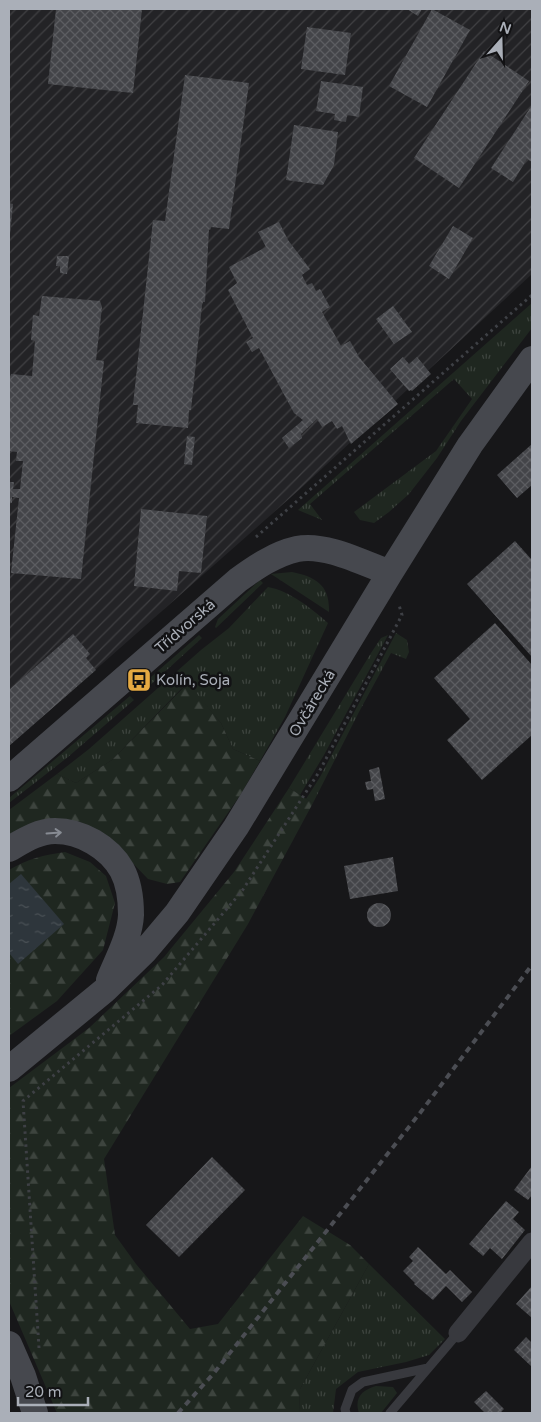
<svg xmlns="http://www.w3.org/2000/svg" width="541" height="1422" viewBox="0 0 541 1422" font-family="'Varela Round',sans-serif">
<defs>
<pattern id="industrial-furrows" width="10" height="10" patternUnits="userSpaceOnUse" patternTransform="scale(1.25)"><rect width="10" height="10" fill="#232326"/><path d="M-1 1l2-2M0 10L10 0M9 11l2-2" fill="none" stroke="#404043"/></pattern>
<pattern id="grass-tufts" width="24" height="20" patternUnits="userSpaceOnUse" patternTransform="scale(1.25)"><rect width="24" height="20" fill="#1f2720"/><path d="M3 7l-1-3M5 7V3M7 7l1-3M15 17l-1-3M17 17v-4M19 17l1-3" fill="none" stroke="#3d443e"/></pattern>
<pattern id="forest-firs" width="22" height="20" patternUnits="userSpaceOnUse" patternTransform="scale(1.25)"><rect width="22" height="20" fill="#1f2720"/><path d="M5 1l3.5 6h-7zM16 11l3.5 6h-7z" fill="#3d443e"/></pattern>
<pattern id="water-ripples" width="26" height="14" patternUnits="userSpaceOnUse" patternTransform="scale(1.25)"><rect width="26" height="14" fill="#2e363c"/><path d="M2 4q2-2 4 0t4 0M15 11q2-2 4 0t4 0" fill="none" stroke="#4a5156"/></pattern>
<pattern id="building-cross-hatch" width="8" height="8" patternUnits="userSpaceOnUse" patternTransform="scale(1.25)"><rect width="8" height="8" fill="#444549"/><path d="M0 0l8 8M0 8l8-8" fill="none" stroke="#5c5d61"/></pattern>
</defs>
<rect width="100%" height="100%" fill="#171719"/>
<path fill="url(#industrial-furrows)" d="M9,9H532V274L299,490L9,746Z"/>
<path fill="url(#grass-tufts)" d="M532,303V328L461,421L437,458L409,494L389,512L374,523L360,520L354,512L436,451L472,399L454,379L310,504L322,520L298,510Z
M292,572C316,577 330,585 329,612L271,574Z
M260,580L263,583L216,628L215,627L218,619Z
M268,587C290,591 312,609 328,623L285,717L260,761L233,749L221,723L187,683L112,760L76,783L57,774L89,749L201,650L229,628Z
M396,633L407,640L409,652L406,659L391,653L359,712L313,803L306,799L320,777Z
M199,635L202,638L147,688L143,684Z
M388,635L324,755L300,795L289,788L371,653L381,638Z
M130,696L134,700L68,757L9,803V798Z
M369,1264L445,1339L429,1355L406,1362L358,1372L336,1389L333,1413H299L300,1389Z
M376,1386L393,1387L397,1393L381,1413H359C354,1398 362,1390 376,1386Z"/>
<path fill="url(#forest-firs)" d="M188,683L221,723L233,749L260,761L241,794L180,882L167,884L148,879L123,853L45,820L9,834V810L57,774L76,783L112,760Z
M289,788L313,803L248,924L104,1159L115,1235L136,1264L190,1329L218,1324L303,1216L350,1245L369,1264L300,1389L299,1413H57L9,1301V1088L89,1028L164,957L234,872Z
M65,852L90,862L106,876L115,903L103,950L57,1001L9,1036V870C27,859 44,855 65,852Z"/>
<path fill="url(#water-ripples)" d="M21,874L64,924L18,964L9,953V884Z"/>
<path fill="url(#building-cross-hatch)" d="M56,9H142L133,93L48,84Z
M407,9H422L418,16Z
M432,9L470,30L427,107L389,86Z
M307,27L351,33L345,75L301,69Z
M484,51L529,81L459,188L414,158Z
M185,75L249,83L229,229L211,227L210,230L209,229L205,302H203L202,305L191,410H189L188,428L136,423L138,405H133L153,220L165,221Z
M321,81L363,87L359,117L347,115L346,122L334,120L335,114L316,111Z
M532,105V162L527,159L513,182L491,168Z
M294,125L338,132L334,165L323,185L286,180Z
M9,203L13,204L10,234H9Z
M279,222L288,240L310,269L302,275L307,285L312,283L316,291L320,289L330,307L322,312L341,346L350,341L359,357L398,404L351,444L342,426L337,429L332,421L322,427L317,419L301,434L302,438L289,448L282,438L303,420L294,413L259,348L252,352L246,342L253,338L228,290L237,283L229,267L266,247L258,232Z
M453,226L473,238L449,279L429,266Z
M57,256H69L67,274L60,273V266H56Z
M42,296L100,301L102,307L96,360L104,361L81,579L11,573L19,498L12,497V503H9V482H14L13,489H20L23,461H16L17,452L9,451V380L11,374L32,376L35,341L31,340L33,315L39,316Z
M393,306L412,332L394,344L376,319Z
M403,357L409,364L417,357L431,374L412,391L411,390L409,391L390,369Z
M187,436L195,437L192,465L184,464Z
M532,444V485L517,498L497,475Z
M141,509L207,516L201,573L179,571L177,591L134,586Z
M515,541L532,560V657L467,584Z
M495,623L532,665V735L482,780L447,740L470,719L434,678Z
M73,634L90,654L86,658L96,670L9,746V690Z
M379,767L385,799L375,801L373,789L367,790L365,782L371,781L369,770Z
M393,857L398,891L350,899L344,866Z
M367 915a12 12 0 1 1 24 0a12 12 0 1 1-24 0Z
M212,1157L245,1190L179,1257L146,1225Z
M532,1166V1195L528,1200L514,1190Z
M506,1201L519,1212L513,1219L525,1230L502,1259L490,1248L483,1256L469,1244Z
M418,1247L446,1274L450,1270L472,1292L462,1302L446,1286L433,1300L414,1284L415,1283L403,1271L413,1261L409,1257Z
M532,1286V1318L516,1304Z
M526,1337L532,1343V1367L514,1350Z
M486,1391L504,1409L500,1413H485L474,1402Z"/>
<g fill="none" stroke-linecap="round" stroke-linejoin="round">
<path stroke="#3e4045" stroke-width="3" stroke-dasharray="2.5 4" stroke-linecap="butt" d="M256,537L532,295
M39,1348L23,1101L162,985L242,891L319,772L402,615L399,605"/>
<path stroke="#38393e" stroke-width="9" d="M346,1413L345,1409L352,1390L363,1382L428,1368
M390,1413L458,1333"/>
<path stroke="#38393e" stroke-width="19" d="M458,1333L532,1242"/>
<path stroke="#46484e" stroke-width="26" d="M9,779L238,580C256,567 275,554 297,549C325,543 363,563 390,573
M9,849C23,841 38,831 55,831C81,831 109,847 122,870C129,883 131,900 131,915C130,937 117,960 109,980
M9,1069L105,990L145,951L177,913L236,827L390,573L470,445L532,359
M9,1344L23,1376L35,1413"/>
<path stroke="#4b4d53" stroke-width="4" stroke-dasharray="6 5" stroke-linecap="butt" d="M178,1413L214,1373L420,1113L532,965"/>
</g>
<defs><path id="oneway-shaft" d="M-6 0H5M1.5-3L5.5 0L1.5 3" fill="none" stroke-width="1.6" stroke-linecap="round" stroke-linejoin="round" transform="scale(1.25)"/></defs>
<use stroke="#878b93" href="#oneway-shaft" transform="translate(54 833) rotate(-4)"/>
<defs>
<symbol id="bus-square" viewBox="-11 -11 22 22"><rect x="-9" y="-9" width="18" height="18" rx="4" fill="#e6aa42" stroke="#121214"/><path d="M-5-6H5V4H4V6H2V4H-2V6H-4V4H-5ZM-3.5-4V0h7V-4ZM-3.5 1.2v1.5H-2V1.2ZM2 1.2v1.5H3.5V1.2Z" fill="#111"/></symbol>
</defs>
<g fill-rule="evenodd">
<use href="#bus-square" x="125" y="666" width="28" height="28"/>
</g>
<g text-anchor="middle" stroke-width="5" stroke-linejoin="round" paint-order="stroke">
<g font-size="15" fill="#aaafb8" stroke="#121214">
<text transform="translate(185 626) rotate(-41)" y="5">Třídvorská</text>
<text transform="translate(312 703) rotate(-59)" y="5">Ovčárecká</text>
</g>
<g font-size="15" fill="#aaafb8" stroke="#121214" text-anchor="start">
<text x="156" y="685">Kolín, Soja</text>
</g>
</g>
<rect width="541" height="1422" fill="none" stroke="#aaafb8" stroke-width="20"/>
<g transform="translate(501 40) rotate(20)" stroke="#121214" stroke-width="4" paint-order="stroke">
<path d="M0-4L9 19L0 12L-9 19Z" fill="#aaafb8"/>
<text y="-8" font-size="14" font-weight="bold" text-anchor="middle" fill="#aaafb8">N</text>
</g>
<path d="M18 1397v8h70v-8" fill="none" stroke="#aaafb8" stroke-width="2.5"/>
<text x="25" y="1397" font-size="15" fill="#aaafb8" stroke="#121214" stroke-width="4" paint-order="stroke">20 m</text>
</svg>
